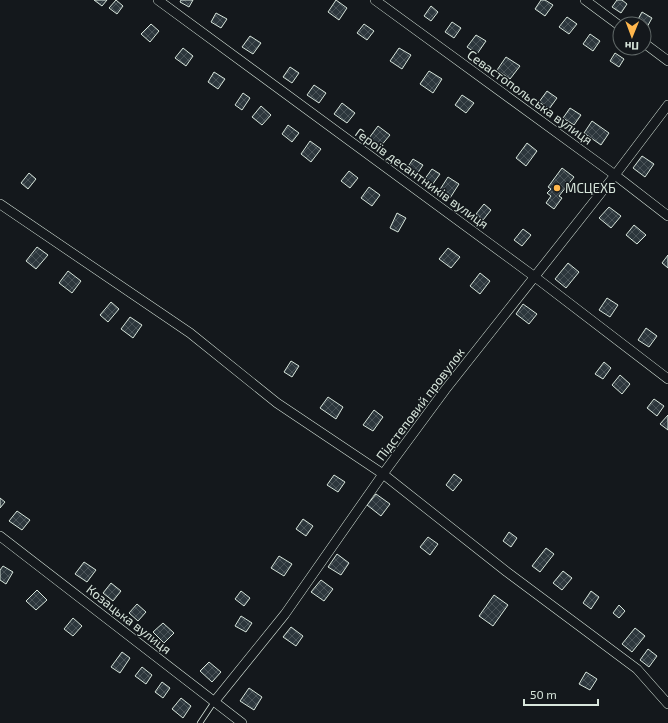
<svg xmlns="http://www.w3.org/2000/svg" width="668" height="723" viewBox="0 0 668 723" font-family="'Exo 2',sans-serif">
<defs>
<pattern id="building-cross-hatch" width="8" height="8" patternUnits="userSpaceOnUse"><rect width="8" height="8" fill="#2c363c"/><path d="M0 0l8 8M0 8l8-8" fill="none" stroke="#4a5358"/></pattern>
</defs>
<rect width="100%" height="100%" fill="#14181c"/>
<path fill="url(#building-cross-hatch)" stroke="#d8e6dc" d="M94,0H107L102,6Z
M116,0L123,6L117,14L109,8Z
M181,0H193L189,7L180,2Z
M336,0L347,8L339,20L328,12Z
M541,0H545L553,5L545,16L535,9Z
M617,0H622L627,4L621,13L612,7Z
M431,6L438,12L431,21L424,16Z
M642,12L652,18L646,29L644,28V24H638L636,23Z
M216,13L227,19L221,28L211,22Z
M567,17L577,24L569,34L559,27Z
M452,22L461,28L454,38L445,32Z
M151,24L159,31L150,42L141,34Z
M364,24L374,31L367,40L357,33Z
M590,34L600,41L593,51L583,44Z
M476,35L486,41L477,54L467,47Z
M250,36L261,43L253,54L242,47Z
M183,48L193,56L186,66L175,58Z
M399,48L411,55L402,69L390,61Z
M615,53L624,59L619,67L610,61Z
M506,57L520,66L510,79L497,70Z
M290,67L299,73L292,83L283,77Z
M429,71L442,79L433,93L420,84Z
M214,72L225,79L218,89L208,82Z
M314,85L326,93L319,103L307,95Z
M547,91L557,98L549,109L539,102Z
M243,93L250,98L242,110L235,105Z
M462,95L474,103L466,113L455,105Z
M342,103L355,113L347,123L334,114Z
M261,106L271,115L262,125L252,117Z
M570,108L581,115L574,125L563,118Z
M592,121L609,133L601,145L584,133Z
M288,125L299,133L292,142L282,134Z
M378,126L390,135L380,147L369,138Z
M310,141L321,149L311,162L301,154Z
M527,143L537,151L526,166L516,158Z
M642,156L654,164L645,177L633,168Z
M413,159L423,165L417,174L407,168Z
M562,168L574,177L559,196L562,198L554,209L546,203L551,196L547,193L551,189L548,187Z
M432,169L440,174L432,185L424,180Z
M349,171L358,178L350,188L341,181Z
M29,173L36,179L28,189L21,183Z
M448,177L459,184L450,198L439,191Z
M369,187L380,195L372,206L361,198Z
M484,204L491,210L483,220L476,214Z
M609,207L621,216L611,228L599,218Z
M397,213L406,218L398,232L390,228Z
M634,225L646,235L637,244L626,235Z
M523,229L531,235L522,246L514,240Z
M37,247L48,255L36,269L26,261Z
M448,248L460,257L451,268L439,259Z
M668,255V268L662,263Z
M568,263L579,272L566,288L555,279Z
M68,271L81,281L72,293L59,283Z
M480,273L490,281L480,294L470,286Z
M607,298L618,305L610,317L599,310Z
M111,302L119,309L108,322L100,315Z
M523,304L537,314L529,324L516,314Z
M130,317L142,325L133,338L121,329Z
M646,328L657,336L649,347L638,340Z
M291,361L299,366L292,377L284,372Z
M604,362L611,368L603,379L595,374Z
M620,375L630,384L622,394L612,385Z
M328,397L343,407L336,419L320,408Z
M654,399L664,406L657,416L647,408Z
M374,410L383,417L373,431L363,425Z
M668,415V430L660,424Z
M454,474L462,480L453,491L446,485Z
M334,475L345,482L338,492L327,485Z
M376,494L390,504L381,516L367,505Z
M0,498L5,502L0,508Z
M17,511L30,520L22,530L9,521Z
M303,519L313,526L306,536L296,529Z
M509,532L517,538L511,547L503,541Z
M428,537L438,544L430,555L420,547Z
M546,548L554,554L540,572L532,566Z
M337,554L349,563L341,575L328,567Z
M279,556L292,564L284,576L271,568Z
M84,562L96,570L87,582L75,574Z
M3,566L13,572L6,584L0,580V570Z
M563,571L572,578L562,590L553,583Z
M321,580L333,589L324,601L311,592Z
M111,583L121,591L113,601L103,593Z
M37,590L47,600L36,610L26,601Z
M241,591L250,598L244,606L235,599Z
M591,591L599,597L591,609L583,603Z
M494,595L508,605L493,626L479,616Z
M137,604L146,612L138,621L129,613Z
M619,605L625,611L619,618L613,613Z
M241,616L252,623L246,632L235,626Z
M73,618L82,626L73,636L64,629Z
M163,623L174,633L164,643L153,632Z
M291,627L303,636L296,646L283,637Z
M635,628L645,636L632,652L622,644Z
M648,649L657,656L649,667L640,660Z
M122,652L130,658L120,673L111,667Z
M209,662L221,672L212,682L200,671Z
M142,667L152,675L146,684L135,676Z
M586,672L597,679L590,690L579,684Z
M162,682L170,688L163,698L155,692Z
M249,688L262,697L254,710L240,701Z
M181,698L191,706L183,718L172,709Z"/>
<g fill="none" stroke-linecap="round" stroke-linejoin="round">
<defs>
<path id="service" d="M200,723L214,702"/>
<path id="minor" d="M158,0L535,277L668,379
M375,0L615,175L668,216
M585,0L620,26
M644,43L668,61
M0,204L190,333L277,403L383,474L507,572L637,669L668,704
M0,536L242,723
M214,702L285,614L383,474L445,390L615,175L668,105"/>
</defs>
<use href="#service" stroke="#d8e6dc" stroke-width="6"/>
<use href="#minor" stroke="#d8e6dc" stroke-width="10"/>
<use href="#service" stroke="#14181c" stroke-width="4.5"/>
<use href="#minor" stroke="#14181c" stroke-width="9"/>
</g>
<circle fill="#ffb74d" stroke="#14181c" stroke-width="1.5" cx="557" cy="188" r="4"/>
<g text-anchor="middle" stroke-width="3" stroke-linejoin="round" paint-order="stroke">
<g font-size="13" fill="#d8e6dc" stroke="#14181c">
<text transform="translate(530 97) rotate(36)" y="5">Севастопольська вулиця</text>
<text transform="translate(422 178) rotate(36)" y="5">Героїв десантників вулиця</text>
<text transform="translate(420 404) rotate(-53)" y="5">Підстеповий провулок</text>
<text transform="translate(129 619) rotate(38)" y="5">Козацька вулиця</text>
</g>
<g font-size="13" fill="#d8e6dc" stroke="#14181c" text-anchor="start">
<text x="565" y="193">МСЦЕХБ</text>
</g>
</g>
<g transform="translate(632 36) rotate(181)"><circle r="19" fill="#14181c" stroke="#626a69"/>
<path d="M0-3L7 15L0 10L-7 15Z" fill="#ffb74d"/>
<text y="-6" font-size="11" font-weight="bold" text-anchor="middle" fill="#d8e6dc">Пн</text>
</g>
<path d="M524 699v6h74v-6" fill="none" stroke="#d8e6dc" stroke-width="2"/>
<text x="530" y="699" font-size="12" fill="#d8e6dc" stroke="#14181c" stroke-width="3" paint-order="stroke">50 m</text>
</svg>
